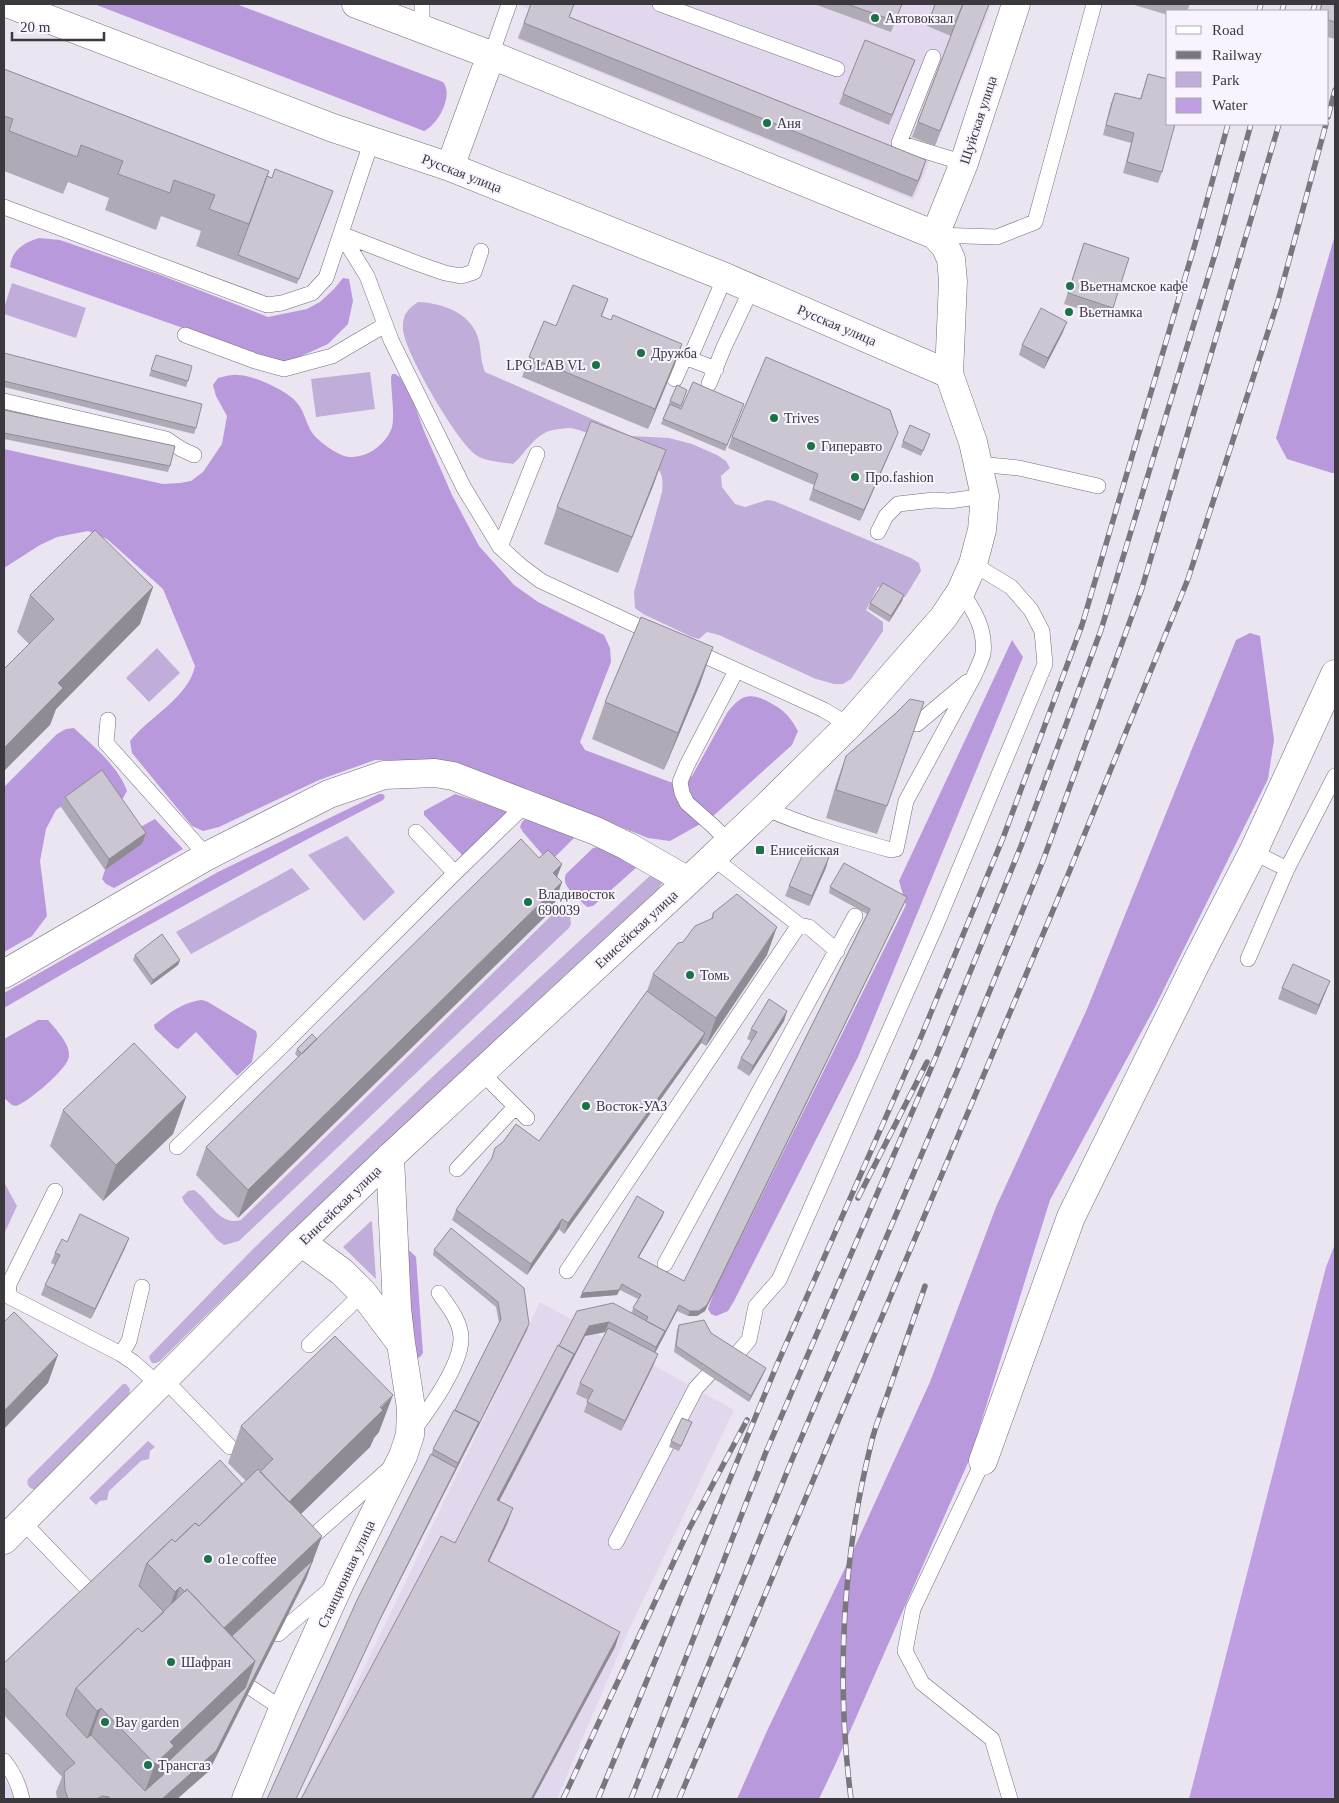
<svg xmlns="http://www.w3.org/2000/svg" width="1339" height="1803" viewBox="0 0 1339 1803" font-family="'Times New Roman',serif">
<rect width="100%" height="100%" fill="#ebe5f2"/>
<path fill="#e1d8ed" d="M517,4H992L914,200L517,39L529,9Z
M540,1302L734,1410L628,1632L557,1799H301Z
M4,1781H5L16,1799H4Z"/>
<path fill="#c1add9" d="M12,283L86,308L76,338L4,314V308Z
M418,302C444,303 473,314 479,341C481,352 481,362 485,372L631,436L669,438L692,444L717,455L726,461L730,468L721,476L722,487L735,504L745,507L767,500L774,501L911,558L919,563L921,571L905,597C895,596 888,586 878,587L866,610L883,622V631L851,679L843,684H834L816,679L719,635L707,632L699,639L692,637L643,614L635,608L634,592L662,492C663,485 663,476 659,470C653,459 582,428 569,428C564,428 558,429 553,430C533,435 528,451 513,464C502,462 486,462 476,455C457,442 405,353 403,330C402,316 407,309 418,302Z
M370,372L375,409L316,417L311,379Z
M157,648L180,673L149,702L126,678Z
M347,836L395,892L364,921L308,855Z
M292,868L310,889L191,954L176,932Z
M653,873L664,880L659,888C491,1044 323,1199 160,1361L156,1363H152L149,1358L150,1355L253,1249L428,1081Z
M561,910L566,911L570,915L571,924L569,928L239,1241L224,1245L217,1240L184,1202L182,1197L188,1191L194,1190C210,1200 218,1226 241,1220L555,912Z
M4,1182L17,1206L4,1234Z
M371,1221L372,1222L376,1279L343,1247Z
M123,1384H126L130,1389L129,1395L36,1489C30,1490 26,1485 28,1479Z
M148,1441L155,1447L150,1451L149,1459L141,1461L109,1491L107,1500L100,1501L96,1505L89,1498Z"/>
<path fill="#b899db" d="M94,4H236L443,82C454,95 438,125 424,131Z
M1335,235V473H1332L1287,459L1276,438Z
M39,238L60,240L158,274L268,317L307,309L320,302L334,289L343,278L349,279L353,301L348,324L328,344L288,362L274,360L10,267C12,250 23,243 39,238Z
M392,374H395L400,377L412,398L424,431L452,495L479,546L514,585L538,602L604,635L610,648L611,662L580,742L585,750L670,782H684L692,776L727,713C740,696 748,692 767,701C784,710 789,715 798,731L792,745L711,818L670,841L648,838L528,789L443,761L375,760L319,780L219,827L203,831L192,826L132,753L130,741C150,716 188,698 195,666L163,589L107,539L88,531L57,537L40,545L4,568V449L163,484L180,483L191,481L203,472L222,444L227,416L216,396L213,385L218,378C224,377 231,374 237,375C251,375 275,386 287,394C306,407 303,419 313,434C320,443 341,458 352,457C369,457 387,443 392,427C395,415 391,391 391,377Z
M1250,633L1260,636L1274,740L1268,779L1155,1007L1050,1200L970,1458L836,1763L819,1799H737L767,1731L846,1566L930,1382L996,1207L1087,1009L1236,640Z
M1012,640L1023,657L858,1057L734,1301L728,1311L716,1316L711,1314L708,1309L714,1292L906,905L899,881Z
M74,728C93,746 118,766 127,791L123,798L114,804L98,781L56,810L46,829L40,861L47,916L32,936L4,952V787L57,734L66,729Z
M379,794H383L385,797L383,800C254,866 128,935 4,1008V993L218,872Z
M455,794L508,811V814L463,856L424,815V811Z
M155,819L183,849L114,888L106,884L102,879L105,870L142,844L133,831Z
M525,819L573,833L575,837L552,860H547L523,832L520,827L522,822Z
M603,846L637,867L593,906L587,907C579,899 560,886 566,874L593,848Z
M202,1000L208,1002L256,1031L257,1035L252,1062L237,1076L196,1032L178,1049L174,1047L155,1029L154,1025C169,1013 183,1002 202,1000Z
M38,1020H48C55,1029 70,1043 69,1056C69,1068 28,1102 16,1106L12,1105L4,1098V1039Z
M408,1249L416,1257L423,1353L420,1357L416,1359L404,1252Z"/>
<path fill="#bf9fe2" d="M1335,1244V1799H1189L1326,1267Z"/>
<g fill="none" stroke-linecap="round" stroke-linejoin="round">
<defs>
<path id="service" d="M660,4L837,69
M420,29L422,20V4
M491,55L509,4
M933,57L899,143L964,163
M4,207L267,305L282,303L312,293L326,278L372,140
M341,234L367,276L391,340L464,488L500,547L521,566L541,581L655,634
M341,234L419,264L445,273L461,276L474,272L481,251
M935,235L997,237L1035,222L1094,4
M185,335L255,361L284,369L332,356L385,325
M690,358L725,277
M675,379L683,361L687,358L716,369
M709,384L724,347L752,288
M4,401L166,439L181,449L194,455
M978,464L1019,468L1098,486
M878,532L886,516L898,504L934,500L949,501L985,496
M500,547L537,454
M692,650L824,710L849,725
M108,720L106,743L207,856
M917,724L967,682
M765,808C805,826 848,838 891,850L896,849L906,801L974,676C977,669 981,661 983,654C986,629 974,611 961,591
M416,832L455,873
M729,842L713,826L687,803L682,793L680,782L687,765L736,671
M1253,852L1287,869
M712,857L799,925L809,927L837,951
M1248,959L1287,869L1335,776
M481,1072L527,1118
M177,1147L277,1051L455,873L527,803
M457,1169L515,1107
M55,1191L9,1284L8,1296L121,1354L133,1362L158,1384
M665,1264L855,916
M567,1271L799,925
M309,1345L363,1293
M121,1354L129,1341L142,1287
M736,1355L749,1340L756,1306L779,1280L937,923L1045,664L1042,631L1031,610L1011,587L973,564
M163,1378L230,1447
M412,1432C428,1411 462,1364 461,1337C460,1320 448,1306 439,1293
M983,1461L913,1609L905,1651L922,1683L992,1739L1010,1799
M22,1521L99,1601
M616,1542L696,1388L709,1374
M303,1545L389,1469
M278,1634L332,1588
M251,1688L283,1709
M4,1761C13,1772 19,1785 22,1799"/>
<path id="minor" d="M4,974L207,856L329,794L384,775L435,773L453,776L596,831L627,846L688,881
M301,1242L342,1272L363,1293L399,1341
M983,1461L1071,1217L1198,959L1253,852L1335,674
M246,1799L283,1709L341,1581L403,1456L410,1435L411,1408L401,1343L397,1308L390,1157"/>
<path id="tertiary" d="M935,235L964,163L1016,4"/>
<path id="secondary" d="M9,4L333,128L450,167L725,277L949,374
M450,167L491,55
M4,1540L301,1242L390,1157L688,881L765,808L849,725L943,618L961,591L973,564L982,530L985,496L973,442L949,374L953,281L951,259L945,246L935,235L491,55L356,4"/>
</defs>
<use href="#service" stroke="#736e79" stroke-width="16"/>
<use href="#minor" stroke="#736e79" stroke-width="29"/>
<use href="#tertiary" stroke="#736e79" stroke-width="29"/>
<use href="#secondary" stroke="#736e79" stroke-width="29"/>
<use href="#service" stroke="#fff" stroke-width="15"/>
<use href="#minor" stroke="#fff" stroke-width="28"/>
<use href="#tertiary" stroke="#fff" stroke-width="28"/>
<use href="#secondary" stroke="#fff" stroke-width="28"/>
<defs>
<path id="rail" d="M1259,11L1261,4
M1282,11L1284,4
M1313,11L1315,4
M1328,117L1335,90
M858,1198L927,1062
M563,1799L689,1529L747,1420
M598,1799L776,1367L918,1044L1003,838L1082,625L1195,244L1228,124
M631,1799L766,1452L935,1059L1021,846L1101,630L1216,251L1251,124
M654,1799L791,1462L957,1071L1044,858L1142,588L1279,124
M679,1799L1070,870L1188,579L1278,301L1326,124
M851,1799C836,1682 842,1560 871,1444C875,1426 883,1408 889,1390C901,1356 913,1321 925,1286"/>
</defs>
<use href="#rail" stroke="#7a767e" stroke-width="5.5"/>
<use href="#rail" stroke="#f8f3fe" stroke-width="4" stroke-dasharray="11" stroke-linecap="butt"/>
</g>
<path fill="#afaab5" d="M531,4L569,17L926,160L912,197L518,38Z
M814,4H902L891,32Z
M935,4H989L935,146L912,137L951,36L927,26Z
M1131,4H1190L1187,11H1168V15Z
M1321,4H1335V39L1328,37V11H1319Z
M915,60L889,125L839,104L843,94Z
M4,69L272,178L333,191L297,284L196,246L201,231L161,216L156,230L105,210L109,198L68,182L63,194L4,171Z
M1148,74L1162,172L1158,183L1123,173L1131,143L1103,135L1111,103L1115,93L1140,99Z
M1084,243L1113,308L1110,318L1064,304Z
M608,299L602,316L675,364L648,429L522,377L529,357L556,326Z
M1063,332L1044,369L1019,355L1022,345Z
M4,353L196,428L194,434L4,387Z
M156,355L188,381L186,387L149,376Z
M687,390L680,409H681L744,404L725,451L661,424L670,401Z
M4,410L170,466L168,472L4,439Z
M930,434L921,456L901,447L903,441Z
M732,437L894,443L860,521L809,500L814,485L728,448Z
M666,450L653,486L618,573L544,544L557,507Z
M153,587L140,624L56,709L50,725L29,644L17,632L30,595Z
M904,595L902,601L889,622L868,609L870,603Z
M700,684L664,770L592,739L605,702Z
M896,713L887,806L877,834L826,818L836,784L846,756Z
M65,797L146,833L142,844L105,870L61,807Z
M829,857L809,906L785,896L789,886Z
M539,858L562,864L557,877L562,882L552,910L238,1218L196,1175L206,1147L298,1057L295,1054L297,1049L317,1039Z
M830,887L905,902L705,1311L697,1316H688L677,1311L655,1352L654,1364L621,1431L584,1412L588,1400L576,1394L580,1383L606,1332L585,1336L499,1501L513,1508L507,1524L489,1561L620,1632L615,1647L533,1799H301L455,1543L577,1311L631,1313L638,1299L620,1290L617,1295L580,1298L664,1212L662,1217L639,1257L684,1281L867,914L829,893Z
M713,913L767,955L706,1046L701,1043L564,1234L559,1229L527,1275L452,1220L456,1210L491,1160L495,1148L539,1141L647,991L653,974L683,942L711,919Z
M135,955L180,960L178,965L151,985L133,960Z
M1282,988L1326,991L1316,1015L1278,999Z
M787,1011L784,1021L749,1076L737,1068L741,1058L751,1041L747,1039L751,1029Z
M186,1097L173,1134L103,1201L50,1146L63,1110Z
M451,1228L527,1330L380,1620L433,1449L455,1410L499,1323L496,1307L433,1255L434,1250Z
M129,1238L125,1248L91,1319L41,1295L45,1285L55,1265L51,1263L55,1253Z
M679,1325L711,1333L764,1373L749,1402L674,1352L677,1330Z
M692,1422L679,1451L669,1447L671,1441Z
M241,1426L379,1432L374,1438L370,1447L301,1514L322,1536L306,1579L209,1771L177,1799H57L56,1792L62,1777L4,1715V1663L246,1481L228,1463Z"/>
<path fill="#8f8b94" d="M926,160L921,176L912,197L918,181Z
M1067,322L1063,332L1044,369L1048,358Z
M682,344L675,364L648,429L655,409Z
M898,433L894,443L860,521L864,510Z
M666,450L653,486L618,573L632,537Z
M153,587L140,624L56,709L50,725L4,771V748L58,683Z
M904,595L902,601L889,622L891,616Z
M713,647L700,684L664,770L678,733Z
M146,833L142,844L105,870L109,859Z
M829,857L826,868L809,906L812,896Z
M562,864L551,892L553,873Z
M562,882L552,910L238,1218L248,1190Z
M907,897L705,1311L697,1316H688L690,1311Z
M777,927L767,955L706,1046L716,1018Z
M180,960L178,965L151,985L153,980Z
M1330,981L1326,991L1316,1015L1319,1005Z
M787,1011L784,1021L749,1076L753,1066Z
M705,1033L701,1043L564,1234L568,1223Z
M186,1097L173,1134L103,1201L116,1165Z
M664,1212L662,1217L636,1262L638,1257Z
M562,1219L559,1229L527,1275L531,1264Z
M129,1238L125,1248L91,1319L95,1309Z
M622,1284L617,1295L580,1298L582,1293Z
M679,1305L677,1311L653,1357L656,1347Z
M609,1322L605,1332L585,1336L492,1515L497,1500L589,1326Z
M529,1324L527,1330L380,1620L296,1799L382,1615L458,1463Z
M658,1354L654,1364L621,1431L625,1421Z
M58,1355L48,1383L4,1429V1411Z
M766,1368L764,1373L749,1402L751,1396Z
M393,1395L379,1432L374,1438L370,1447L272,1542L285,1506Z
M513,1508L507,1524L482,1576L488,1561Z
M322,1536L306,1579L209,1771L177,1799H142L155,1764L170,1742L300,1584L213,1654L221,1631Z
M180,1587L166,1628L160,1633L175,1592Z
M620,1632L615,1647L533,1799H531Z
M101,1708L84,1755L80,1758L97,1711Z"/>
<path fill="#ccc6d3" stroke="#8f8b94" d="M531,4H574L569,17L926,160L918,181L524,23Z
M847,4H902L895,21Z
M935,4H963L954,25L931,16Z
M963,4H989L940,131L918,122Z
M1322,4H1335V22L1328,20V11H1320Z
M865,40L915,60L892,115L843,94Z
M4,69L269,171L249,224L209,209L215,195L174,180L170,193L118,174L123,161L81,145L77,157L9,131L13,119L4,116Z
M1148,74L1168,79V124H1175L1162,172L1127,162L1134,133L1106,125L1115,93L1141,99Z
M275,169L333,191L299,279L238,255L267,176L272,178Z
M1084,243L1129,258L1113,308L1068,293Z
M573,285L608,299L601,316L611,320L613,315L682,344L655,409L529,357L544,321L556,326Z
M1041,308L1067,322L1048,358L1022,345Z
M4,353L202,404L196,428L4,381Z
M156,355L192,366L188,381L151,370Z
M766,357L890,410L898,433L864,510L813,489L818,474L732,437Z
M693,382L744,404L727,445L663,419L670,404L681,409Z
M677,385L687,390L681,406L670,401Z
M4,410L175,446L170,466L4,433Z
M591,421L666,450L632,537L557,507Z
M910,425L930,434L923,451L903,441Z
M95,530L153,587L58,683L63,688L4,748V669L54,619L30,595Z
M883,583L904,595L891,616L870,603Z
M641,617L713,647L678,733L605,702Z
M910,699L924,702L887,806L836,790L846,756L896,713Z
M102,770L146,833L109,859L65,797Z
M521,839L539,858L548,850L562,864L553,873L562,882L248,1190L206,1147Z
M806,847L829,857L812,896L789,886Z
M844,863L907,897L707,1305L699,1311H690L679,1305L663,1336L665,1331L646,1321L648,1317L633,1308L641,1295L622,1284L619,1290L582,1293L637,1196L664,1212L638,1257L684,1281L870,909L830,887Z
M737,894L777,927L716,1018L653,974L678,943L683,942L695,926L713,918V913Z
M162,934L180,960L153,980L135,955Z
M1293,964L1330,981L1319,1005L1282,988Z
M647,991L705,1033L568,1223L562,1219L531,1264L456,1210L492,1158L495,1148L503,1142L516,1124L539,1141Z
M769,999L787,1011L753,1066L741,1058L757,1032L751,1029Z
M312,1034L317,1039L302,1054L297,1049Z
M134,1043L186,1097L116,1165L63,1110Z
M80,1214L129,1238L95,1309L45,1285L60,1255L55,1253L62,1239L67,1242Z
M451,1228L524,1288L529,1324L477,1428L479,1422L455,1410L501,1319L498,1302L434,1250Z
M613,1303L665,1331L656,1347L609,1322L589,1326L572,1359L574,1354L559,1346L577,1311Z
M14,1312L58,1355L4,1411V1322Z
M704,1320L711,1333L766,1368L751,1396L676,1346L679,1325Z
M608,1328L658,1354L625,1421L587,1402L593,1390L580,1383Z
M335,1336L393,1395L380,1407L383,1410L289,1502L260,1472L273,1459L241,1426Z
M558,1345L574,1354L497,1500L513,1508L488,1561L620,1632L531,1799H301L441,1536L455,1543Z
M454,1410L479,1422L458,1463L433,1449Z
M682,1418L692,1422L681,1446L671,1441Z
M431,1454L456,1468L382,1615L296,1799H267L358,1598Z
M220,1460L242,1484L199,1526L195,1523L175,1542L172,1539L147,1563L139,1586L164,1612L142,1632L138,1628L76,1688L66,1715L87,1738L91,1735L145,1791L164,1774L169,1761L245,1688L255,1661L232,1636L313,1560L216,1751L162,1799H110L109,1797L102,1796L97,1799H68L65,1790L64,1772L75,1763L4,1687V1663Z
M258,1469L322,1536L224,1628L187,1589L185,1592L180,1587L175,1592L147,1563L172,1539L175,1542L195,1523L199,1526Z
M187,1589L255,1661L170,1742L174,1746L155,1764L101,1708L97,1711L76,1688L138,1628L142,1632Z"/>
<g fill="#1a7246" stroke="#f8f3fe" stroke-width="2">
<circle cx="875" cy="18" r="5"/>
<circle cx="767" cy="123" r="5"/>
<circle cx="1070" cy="286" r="5"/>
<circle cx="1069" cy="312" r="5"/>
<circle cx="641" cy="353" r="5"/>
<circle cx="596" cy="365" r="5"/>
<circle cx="774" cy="418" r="5"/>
<circle cx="811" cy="446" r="5"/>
<circle cx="855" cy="477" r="5"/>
<rect x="755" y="845" width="10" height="10" rx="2.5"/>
<circle cx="528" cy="902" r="5"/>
<circle cx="690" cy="975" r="5"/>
<circle cx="586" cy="1106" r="5"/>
<circle cx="208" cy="1559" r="5"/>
<circle cx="171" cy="1662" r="5"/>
<circle cx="105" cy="1722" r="5"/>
<circle cx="148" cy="1765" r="5"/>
</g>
<g text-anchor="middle" stroke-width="4" stroke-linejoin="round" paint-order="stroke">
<g font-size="14" fill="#3b393e" stroke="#f8f3fe" text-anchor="start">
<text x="885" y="23">Автовокзал</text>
<text x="777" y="128">Аня</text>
<text x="1080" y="291">Вьетнамское кафе</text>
<text x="1079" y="317">Вьетнамка</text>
<text x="651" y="358">Дружба</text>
<text x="586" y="370" text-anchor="end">LPG LAB VL</text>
<text x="784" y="423">Trives</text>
<text x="821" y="451">Гиперавто</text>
<text x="865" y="482">Про.fashion</text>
<text x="770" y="855">Енисейская</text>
<text x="538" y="899">Владивосток<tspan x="538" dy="16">690039</tspan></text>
<text x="700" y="980">Томь</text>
<text x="596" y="1111">Восток-УАЗ</text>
<text x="218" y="1564">o1e coffee</text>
<text x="181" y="1667">Шафран</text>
<text x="115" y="1727">Bay garden</text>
<text x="158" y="1770">Трансгаз</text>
</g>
<g font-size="14" fill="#3b393e" stroke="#f8f3fe">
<text transform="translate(978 120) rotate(-72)" y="5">Шуйская улица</text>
<text transform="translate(462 173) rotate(21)" y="5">Русская улица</text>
<text transform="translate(837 325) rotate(23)" y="5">Русская улица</text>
<text transform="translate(636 929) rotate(-43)" y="5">Енисейская улица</text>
<text transform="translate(340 1205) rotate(-44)" y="5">Енисейская улица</text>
<text transform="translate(346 1574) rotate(-65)" y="5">Станционная улица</text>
</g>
</g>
<rect width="1339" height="1803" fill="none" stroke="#3b393e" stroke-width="10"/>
<rect x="1166" y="10" width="162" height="115" fill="#f8f3fe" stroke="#aca9b1"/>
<rect x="1176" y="26" width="25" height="8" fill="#ffffff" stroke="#aca9b1"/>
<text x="1212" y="35" font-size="15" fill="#3b393e">Road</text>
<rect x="1176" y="51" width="25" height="8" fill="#7a767e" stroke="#aca9b1"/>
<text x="1212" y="60" font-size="15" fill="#3b393e">Railway</text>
<rect x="1176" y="72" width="25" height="15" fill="#c1add9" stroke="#aca9b1"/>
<text x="1212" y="85" font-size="15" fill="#3b393e">Park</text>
<rect x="1176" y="98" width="25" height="15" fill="#bf9fe2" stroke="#aca9b1"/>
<text x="1212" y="110" font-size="15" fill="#3b393e">Water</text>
<path d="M12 32v8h92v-8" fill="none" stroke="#3b393e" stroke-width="2.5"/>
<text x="20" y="32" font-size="15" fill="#3b393e" stroke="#f8f3fe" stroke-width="4" paint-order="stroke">20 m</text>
</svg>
